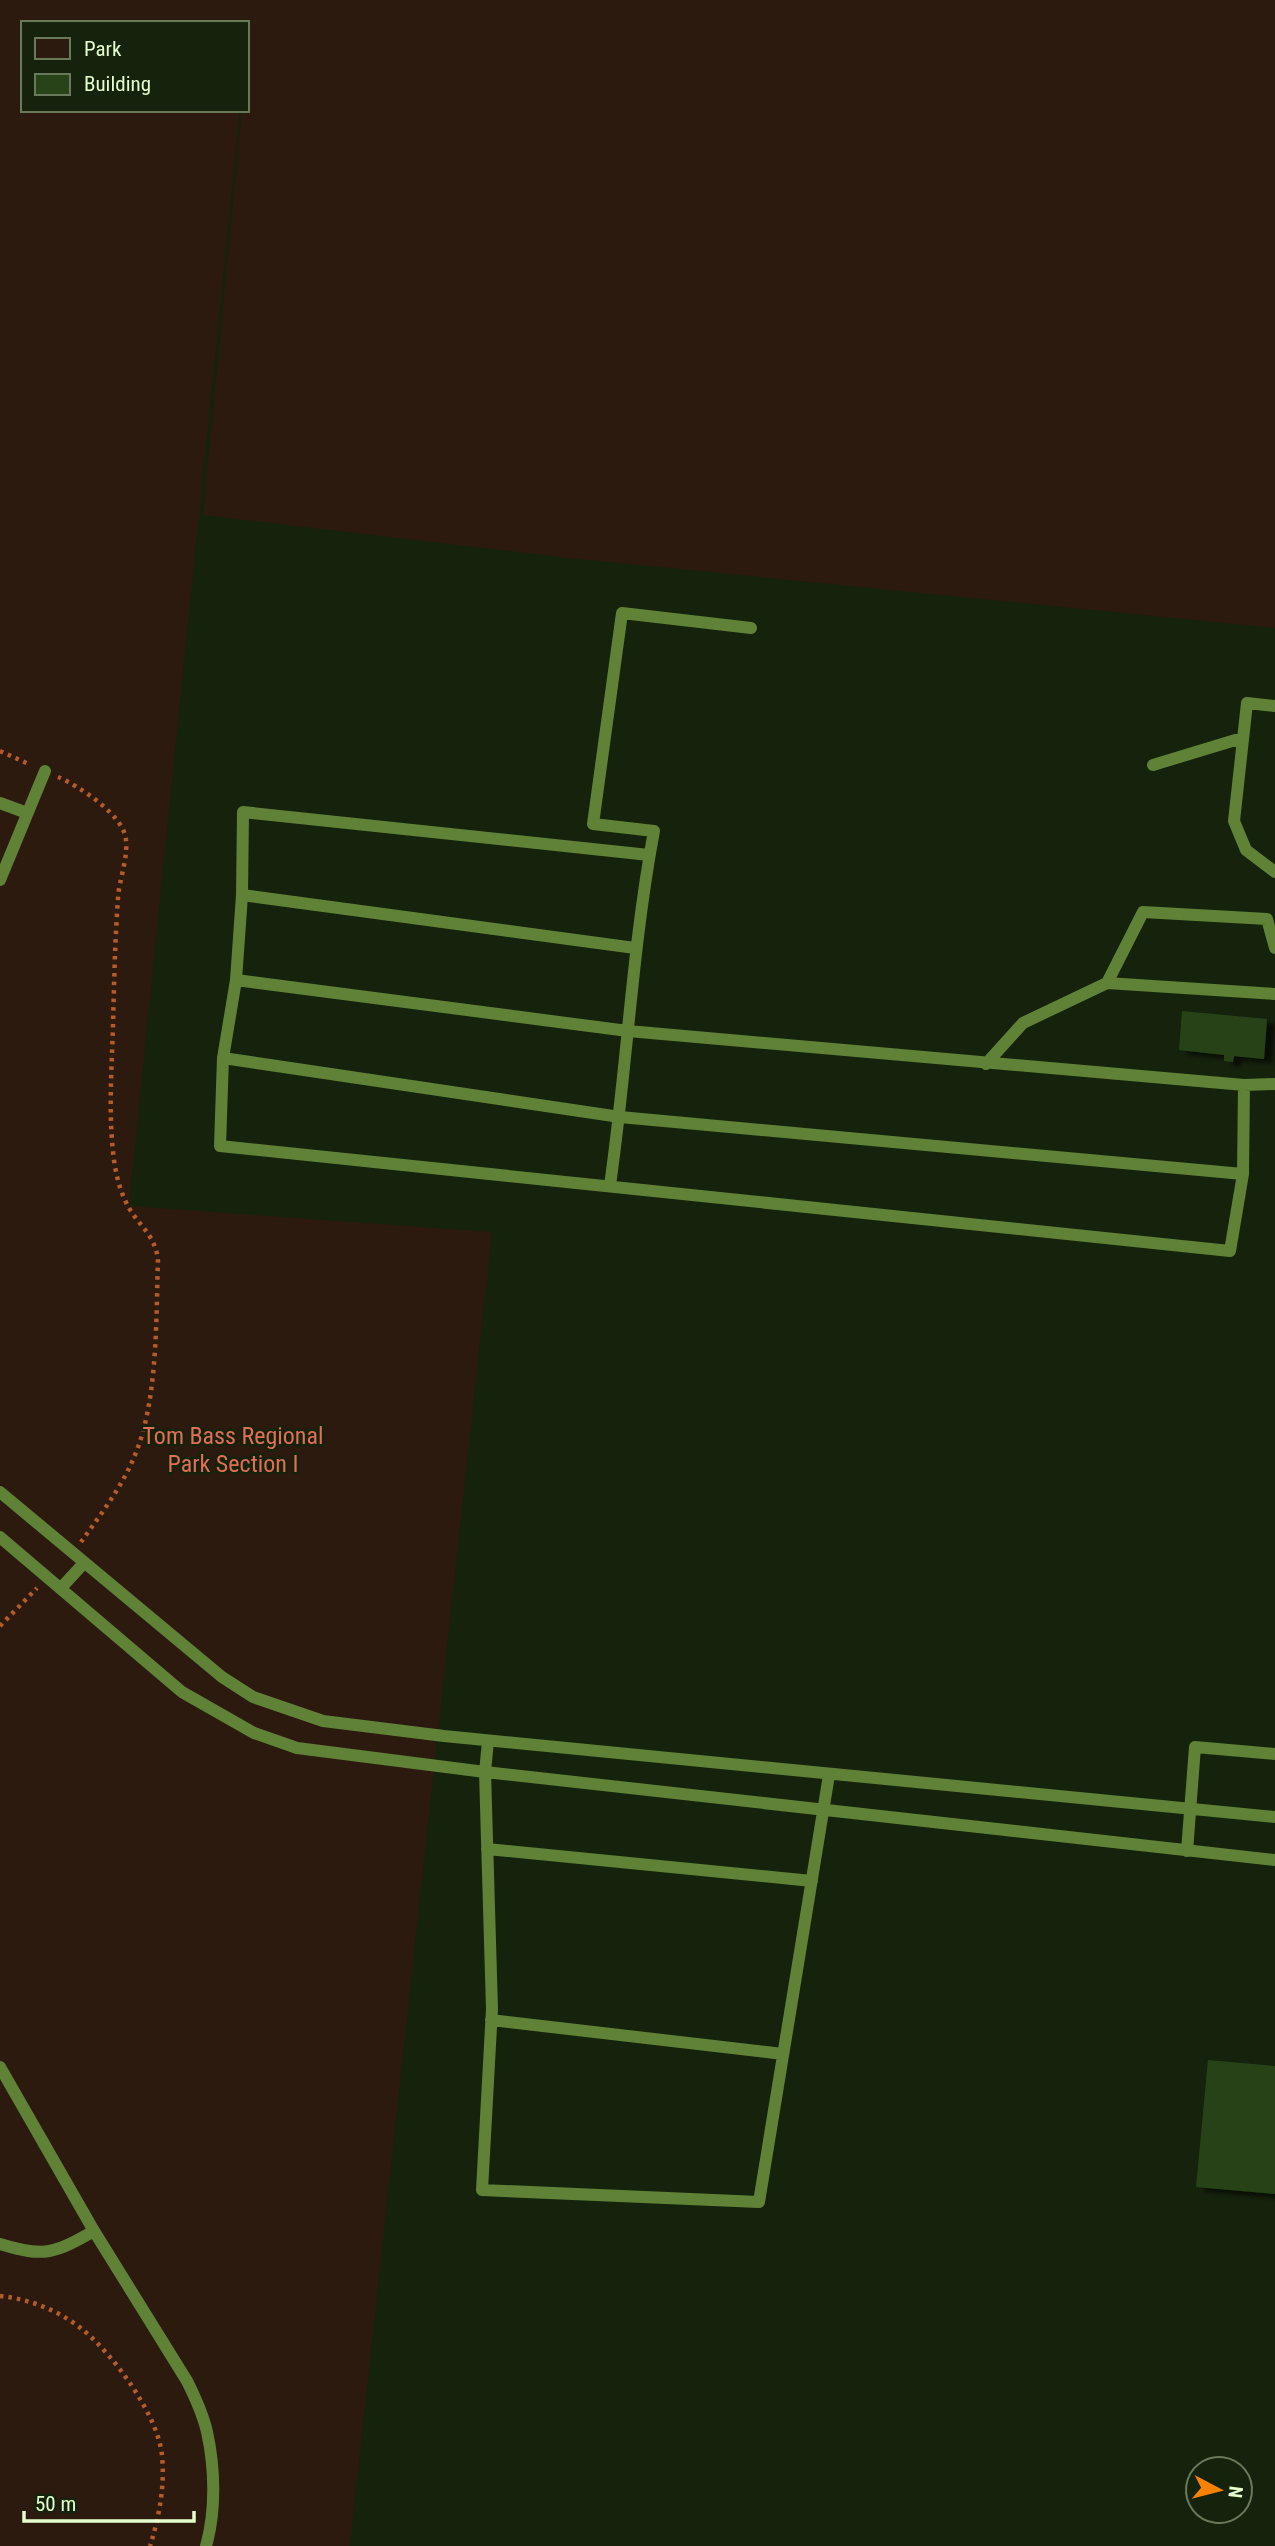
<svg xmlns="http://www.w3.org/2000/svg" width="1275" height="2546" viewBox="0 0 1275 2546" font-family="'Roboto Condensed',sans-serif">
<defs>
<filter id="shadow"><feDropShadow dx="8" dy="4.5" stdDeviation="2" flood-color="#0009"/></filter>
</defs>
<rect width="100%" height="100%" fill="#15220c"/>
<path fill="#2c1a0f" d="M0,0H1275V628L569,558L203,515L242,110H247V23H23V110H240L129,1206L492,1232L350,2546H0Z"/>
<path fill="#284318" filter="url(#shadow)" d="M1182,1011L1267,1019L1264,1059L1234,1056L1233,1062L1224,1061V1055L1179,1050Z
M1208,2060L1275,2066V2194L1196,2187Z"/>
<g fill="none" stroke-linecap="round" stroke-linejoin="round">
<path stroke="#b65c2a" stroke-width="4.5" stroke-dasharray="3.5 5" stroke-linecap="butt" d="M0,751L31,765
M58,777C79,786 124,815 126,840C128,859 119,880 118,898C115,941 114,984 113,1026C112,1058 110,1090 111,1122C112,1147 114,1177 125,1200C135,1224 154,1231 158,1259C156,1319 158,1400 135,1455C122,1487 101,1514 81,1542
M0,1626L37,1588
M0,2296C30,2299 60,2311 83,2330C114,2355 159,2417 162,2456C165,2486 159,2518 150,2546"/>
<path stroke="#5f8236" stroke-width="12" d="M1275,706L1247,703L1234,821L1246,850L1275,872
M1153,765L1242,738
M0,803L27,813
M0,880L45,771
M242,895L243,812L649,855
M635,948L242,895L236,980L223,1058L620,1117L1243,1174L1244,1085
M1275,948L1267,919L1143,912L1107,983L1275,994
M236,980L628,1031L1244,1085L1275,1084
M223,1058L220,1146L1230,1251L1243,1174
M986,1064L1023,1023L1107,983
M610,1185C627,1067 632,948 654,831L593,824L622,613L751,628
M0,1492L222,1677L253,1697L323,1721L444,1736L1275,1817
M0,1537L182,1692L254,1733L297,1748L485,1772L1275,1860
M61,1588L84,1563
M488,1741L485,1772L492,2009L482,2190L759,2202L829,1775
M487,1849L812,1881
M1187,1851L1195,1747L1275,1754
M491,2020L783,2054
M0,2067L94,2231L187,2381C195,2397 203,2414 207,2432C215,2468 216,2511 206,2546
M0,2244C45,2258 55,2253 94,2231"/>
</g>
<g text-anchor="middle" stroke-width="5" stroke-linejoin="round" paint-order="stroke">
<g font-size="24" fill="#e36e55" stroke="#15220c">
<text x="233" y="1444">Tom Bass Regional<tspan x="233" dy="28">Park Section I</tspan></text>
</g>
</g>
<rect x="21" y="21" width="228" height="91" fill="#15220c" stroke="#687a59" stroke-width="2"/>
<rect x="35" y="38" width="35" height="21" fill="#2c1a0f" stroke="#687a59" stroke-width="2"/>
<text x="84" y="56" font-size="21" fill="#e4ffcd">Park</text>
<rect x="35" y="74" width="35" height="21" fill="#284318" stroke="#687a59" stroke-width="2"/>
<text x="84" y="91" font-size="21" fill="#e4ffcd">Building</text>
<g transform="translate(1219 2490) rotate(97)"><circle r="33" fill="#15220c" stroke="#687a59" stroke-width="2"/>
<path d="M0-5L12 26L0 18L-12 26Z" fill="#f88100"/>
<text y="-10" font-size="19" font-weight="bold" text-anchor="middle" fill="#e4ffcd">N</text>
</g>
<path d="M24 2511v10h170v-10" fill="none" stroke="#e4ffcd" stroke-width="3.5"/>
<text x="35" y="2511" font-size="21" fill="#e4ffcd" stroke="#15220c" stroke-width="5" paint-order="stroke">50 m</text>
</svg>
